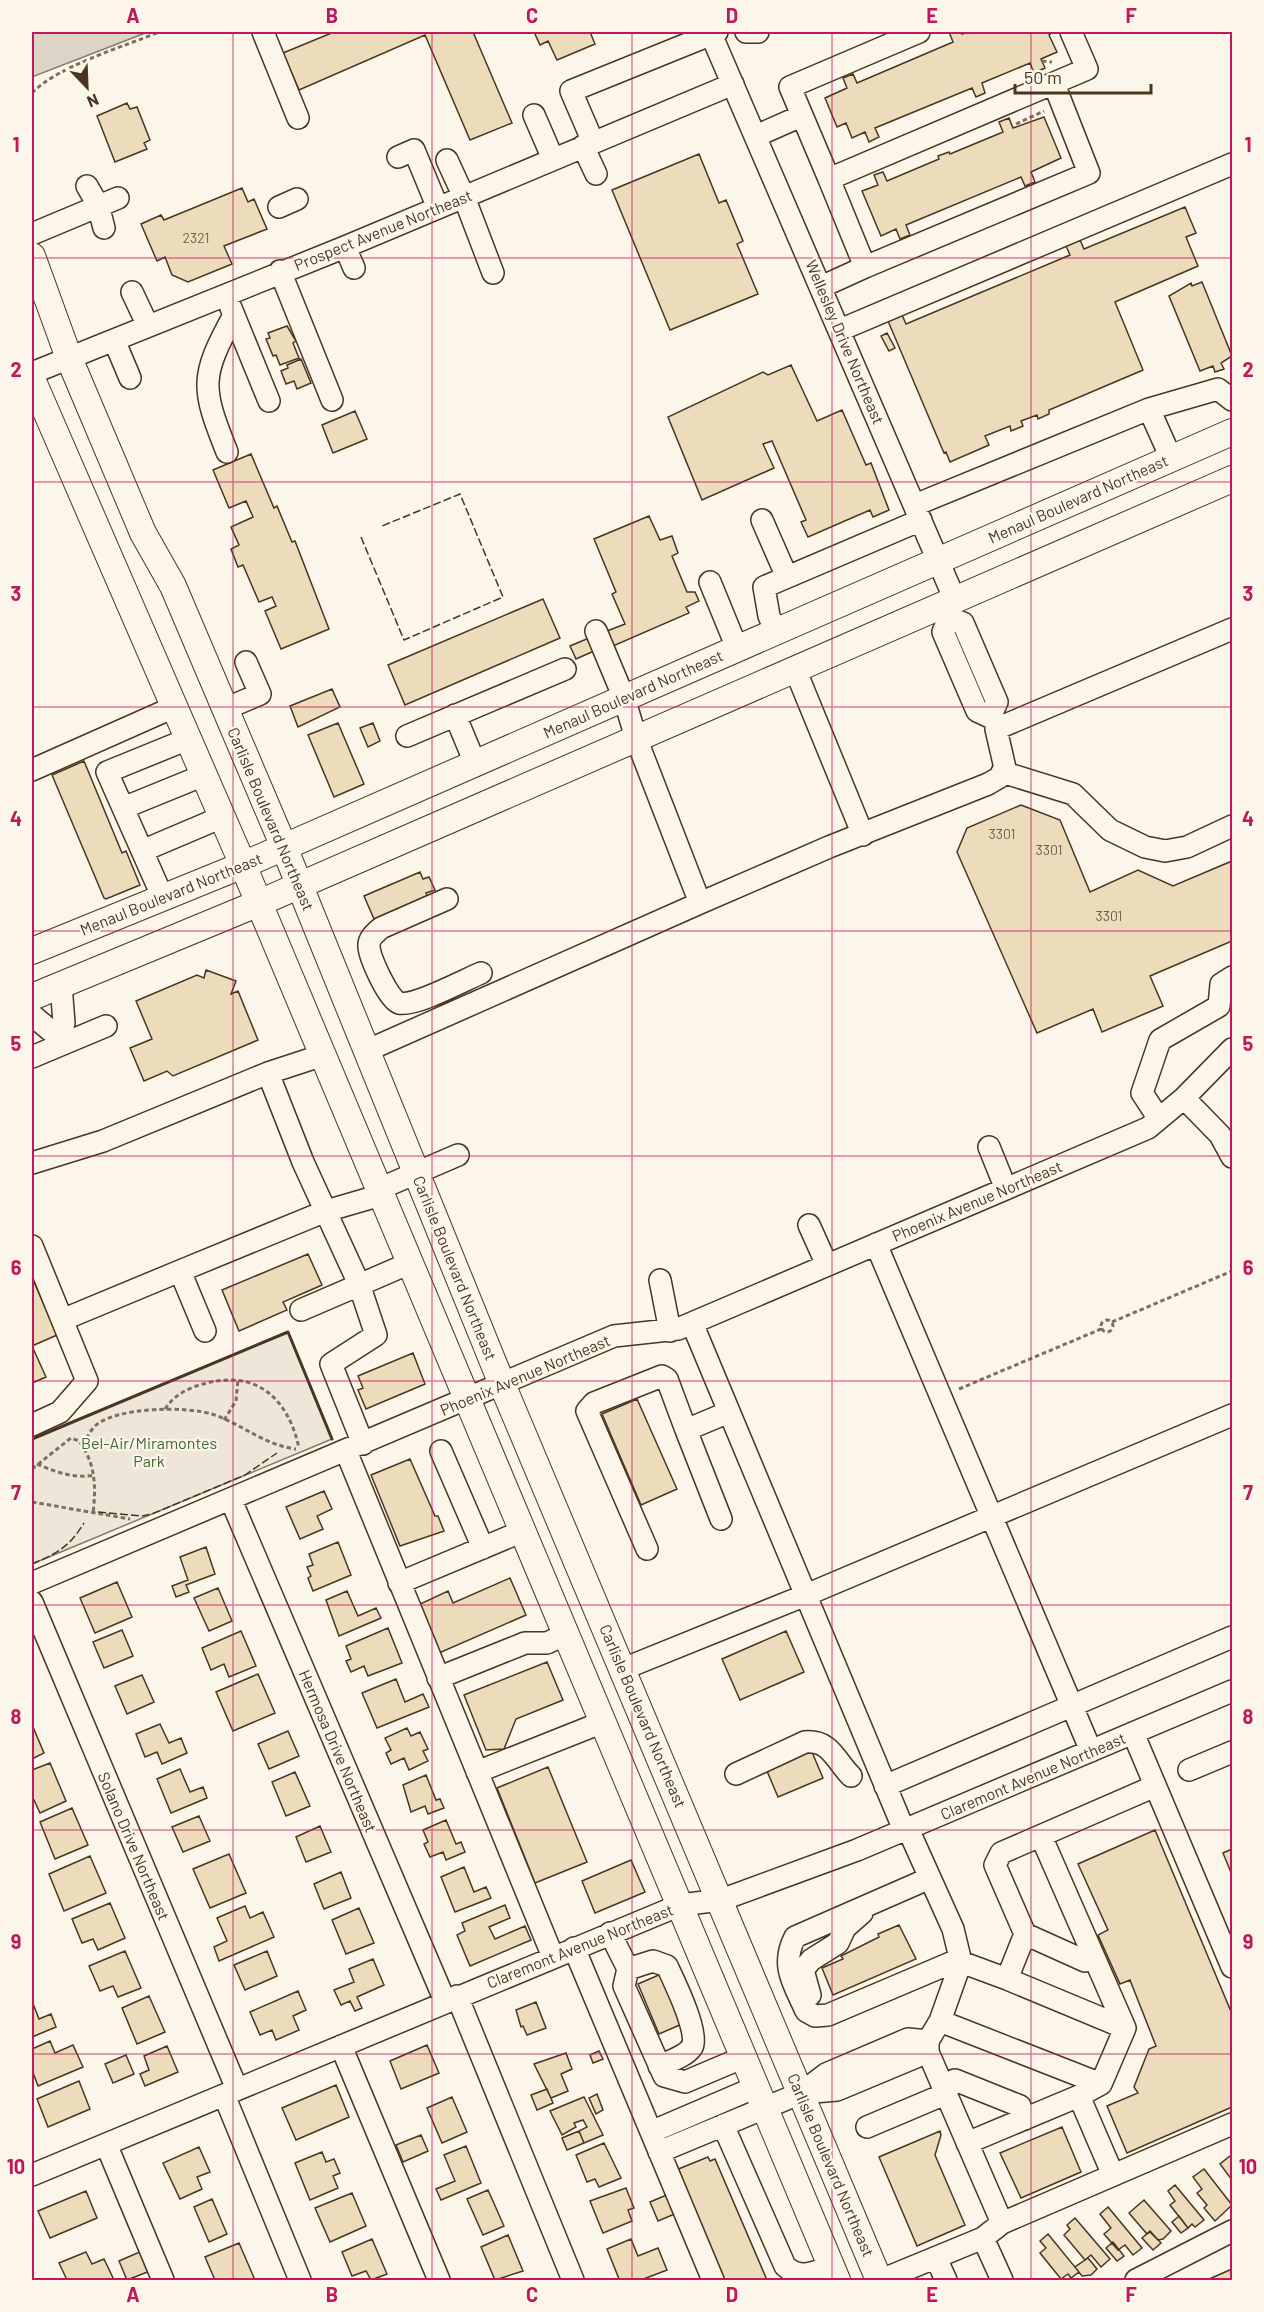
<svg xmlns="http://www.w3.org/2000/svg" width="1264" height="2312" viewBox="0 0 1264 2312" font-family="Barlow,sans-serif">
<rect width="100%" height="100%" fill="#fbf6e9"/>
<path fill="#ede6d9" stroke="#887966" stroke-width="1.5" d="M288,1332L332,1439L32,1564V1439Z"/>
<path fill="#dcd4c6" stroke="#887966" stroke-width="1.5" d="M32,32H148L32,77Z"/>
<path fill="#ecdcbc" stroke="#4a3520" stroke-width="1.5" d="M334,32H473L512,123L470,140L425,35L299,90L283,53Z
M534,32H590L595,44L557,60L548,41L540,45Z
M949,32H961L962,34L969,32H1053L1049,35L1057,52L1041,59L1045,68L1034,73L1030,63L982,83L985,93L976,97L972,88L875,128L879,137L869,142L865,132L852,138L846,123L837,127L825,98L847,88L843,78L853,74L857,83L953,42Z
M127,103L130,109L137,107L150,140L144,143L147,149L115,162L97,116Z
M1044,117L1061,158L1031,172L1035,182L1025,186L1021,177L906,225L910,235L900,239L896,229L881,236L862,191L878,185L874,175L883,172L887,181L939,159L938,156L949,152L950,154L1003,132L999,122L1009,118L1013,128Z
M699,154L719,203L726,200L743,241L737,244L758,294L670,330L612,190Z
M242,188L248,202L254,199L267,229L224,246L232,264L188,282L172,275L165,257L157,261L141,224L161,215L164,220Z
M1185,207L1196,233L1186,237L1198,266L1115,302L1143,370L1049,410V414L1038,419L1037,415L1021,421L1023,426L1011,431L1010,426L985,436L989,445L950,462L946,452L944,453L888,321L902,315L906,324L1070,255L1066,246L1080,240L1084,249Z
M1202,282L1232,356L1221,363L1224,369L1215,372L1213,366L1200,371L1169,296L1191,283L1192,286Z
M287,326L296,341L293,343L299,358L280,365L276,355L273,356L266,339L270,338L268,333Z
M887,333L895,348L889,351L881,336Z
M301,359L311,383L297,389L294,381L286,384L281,371L288,368L287,365Z
M791,365L817,421L842,410L866,465L871,463L889,510L873,517L870,510L808,537L801,522L806,520L772,441L763,444L774,468L702,500L668,417L763,372L768,375Z
M355,411L367,439L333,453L322,425Z
M251,454L274,508L277,506L292,542L295,541L329,629L281,649L265,611L276,606L272,597L259,602L243,565L238,567L231,549L239,545L231,527L253,517L246,501L229,508L213,470Z
M649,516L660,540L672,536L678,553L672,556L687,592H695L699,601L686,607L689,613L613,646L607,631L625,624L612,594L616,592L594,539Z
M543,599L560,638L405,705L388,665Z
M589,638L594,651L576,659L570,646Z
M332,689L340,707L298,727L290,706Z
M338,723L364,784L334,797L308,735Z
M373,723L380,741L368,747L360,728Z
M84,761L122,853L126,851L140,885L106,899L104,898L52,775Z
M1021,805L1060,820L1090,892L1138,870L1173,886L1232,861V941L1150,976L1163,1006L1102,1032L1093,1009L1037,1033L957,852L967,828Z
M420,872L423,879L429,877L435,890L426,893L427,896L374,919L364,896Z
M206,970L236,981L231,994L238,991L258,1040L173,1076L167,1071L144,1081L130,1048L152,1039L136,1001L197,975L204,978Z
M308,1254L322,1285L283,1302L287,1310L239,1331L222,1290Z
M32,1277L57,1335L32,1346L46,1377L32,1383Z
M413,1353L425,1384L366,1409L358,1390L363,1388L358,1376Z
M637,1399L677,1489L641,1505L602,1414Z
M410,1459L435,1516H438L444,1531L400,1546L371,1475Z
M324,1491L332,1509L317,1516L323,1529L300,1539L286,1507Z
M338,1542L351,1575L313,1591L308,1578L311,1576L307,1567L313,1565L309,1554Z
M206,1547L215,1574L186,1585L189,1592L176,1597L172,1586L188,1580L180,1557Z
M510,1578L526,1615L439,1653L418,1605L448,1591L453,1603Z
M117,1582L132,1617L95,1633L80,1598Z
M218,1588L232,1621L209,1631L194,1598Z
M347,1591L358,1616L376,1608L381,1618L339,1636L326,1600Z
M388,1628L402,1663L368,1676L364,1666L351,1672L346,1661L351,1659L346,1646Z
M122,1630L133,1656L104,1668L93,1642Z
M241,1631L256,1666L229,1677L224,1664L211,1670L202,1648Z
M786,1631L804,1672L740,1700L722,1659Z
M547,1662L563,1700L516,1719L504,1749L486,1750L464,1695Z
M258,1674L275,1713L233,1731L216,1692Z
M142,1675L154,1702L127,1714L115,1686Z
M396,1679L405,1702L423,1694L429,1707L377,1728L362,1693Z
M160,1724L169,1743L181,1738L187,1753L162,1764L157,1752L145,1757L136,1734Z
M33,1727L44,1753L32,1759V1728Z
M407,1728L411,1736L420,1732L428,1749L423,1751L428,1761L409,1770L404,1758L391,1764L386,1753L391,1750L385,1738Z
M288,1731L299,1756L269,1769L258,1744Z
M809,1745L823,1778L778,1797L764,1764Z
M50,1763L66,1801L40,1813L34,1800L32,1801V1770Z
M548,1767L587,1862L535,1883L497,1788Z
M180,1769L190,1792L203,1787L207,1798L171,1813L157,1779Z
M295,1772L310,1806L286,1816L272,1782Z
M426,1775L436,1800L440,1799L444,1808L428,1814L425,1806L411,1812L403,1785Z
M72,1808L88,1845L55,1859L40,1822Z
M199,1816L210,1841L183,1852L172,1827Z
M446,1820L456,1844L461,1842L465,1852L446,1860L443,1852L430,1857L424,1844L428,1842L423,1830Z
M320,1826L331,1852L306,1862L296,1837Z
M1155,1830L1232,2014V2107L1127,2153L1107,2106L1138,2093L1134,2087L1149,2049L1156,2046L1130,1980L1120,1984L1098,1935L1108,1930L1078,1864Z
M1232,1849V1875L1223,1853Z
M229,1854L246,1893L210,1908L193,1869Z
M90,1856L106,1893L64,1911L49,1874Z
M631,1860L645,1892L595,1913L582,1881Z
M464,1867L474,1892L486,1887L491,1898L455,1912L441,1877Z
M341,1872L351,1898L324,1909L314,1884Z
M110,1903L125,1938L98,1950L93,1939L82,1943L72,1919Z
M505,1905L510,1918L489,1927L495,1939L525,1926L531,1940L470,1966L457,1935L465,1931L462,1923Z
M245,1906L250,1918L263,1912L274,1937L219,1961L214,1947L227,1941L217,1918Z
M359,1908L374,1943L346,1954L332,1920Z
M899,1925L916,1959L833,1995L822,1968L843,1959L841,1956L879,1937L878,1934Z
M125,1951L141,1988L118,1997L113,1986L100,1991L89,1966Z
M267,1951L277,1976L245,1990L234,1965Z
M373,1959L384,1985L357,1997L362,2008L355,2011L350,2001L341,2005L334,1990L354,1982L349,1969Z
M661,1974L682,2024L659,2034L638,1984Z
M298,1991L306,2010L293,2016L299,2030L276,2040L272,2030L260,2035L250,2012Z
M149,1996L165,2032L137,2044L122,2008Z
M32,2001L39,2019L51,2014L56,2027L32,2037Z
M536,2002L546,2028L527,2035L523,2026L521,2027L516,2010Z
M50,2041L55,2053L73,2045L83,2067L38,2086L32,2070V2049Z
M427,2045L439,2073L401,2089L390,2061Z
M167,2046L178,2072L145,2086L140,2074L149,2070L144,2056Z
M599,2051L603,2059L593,2063L590,2055Z
M566,2053L572,2069L561,2074L568,2091L551,2098L534,2064Z
M126,2055L134,2074L113,2083L105,2064Z
M79,2081L90,2109L48,2127L37,2099Z
M336,2085L349,2117L296,2140L282,2108Z
M547,2089L553,2103L537,2110L531,2095Z
M597,2094L603,2110L596,2114L589,2098Z
M452,2097L467,2132L442,2143L427,2108Z
M584,2097L603,2135L584,2143L579,2131L587,2127L583,2120L574,2123L576,2127L562,2135L550,2111Z
M1062,2127L1081,2172L1021,2198L1000,2153Z
M579,2131L584,2143L567,2150L562,2138Z
M940,2131L941,2135L935,2155L965,2225L917,2246L879,2157Z
M421,2135L428,2151L403,2162L396,2145Z
M604,2143L621,2178L599,2187L595,2179L587,2182L576,2155Z
M466,2146L481,2183L441,2200L436,2189L455,2181L444,2155Z
M199,2147L210,2172L197,2177L202,2189L180,2199L163,2163Z
M322,2152L326,2162L334,2159L340,2173L333,2176L338,2188L310,2200L295,2163Z
M1230,2156L1232,2158V2180L1220,2164Z
M708,2157L710,2161L715,2159L767,2280H723L676,2170Z
M1204,2169L1232,2205L1215,2221L1204,2208L1207,2205L1197,2193L1202,2189L1193,2177Z
M1175,2185L1204,2220L1195,2227L1192,2224L1188,2228L1170,2205L1175,2201L1168,2191Z
M626,2188L634,2208L628,2210L632,2221L603,2233L590,2201Z
M488,2190L504,2226L483,2235L467,2199Z
M86,2191L97,2218L50,2238L38,2211Z
M352,2193L366,2226L330,2242L315,2208Z
M669,2194L677,2213L658,2221L650,2202Z
M212,2199L227,2234L209,2242L194,2207Z
M1144,2200L1171,2231L1163,2239L1158,2240L1150,2232L1147,2234L1129,2213Z
M1108,2207L1142,2248L1133,2255L1125,2245L1118,2250L1104,2234L1111,2228L1100,2214Z
M1179,2216L1188,2228L1181,2233L1172,2222Z
M1075,2218L1110,2259L1101,2267L1091,2255L1085,2260L1064,2235L1070,2229L1067,2225Z
M1150,2231L1161,2243L1153,2250L1142,2238Z
M1048,2234L1079,2272L1071,2278L1068,2274L1061,2279L1040,2253L1046,2248L1040,2241Z
M508,2235L523,2271L495,2280L481,2247Z
M372,2239L387,2274L371,2280L366,2271L352,2276L342,2252Z
M631,2239L638,2256L658,2248L667,2270L641,2280H617L619,2279L607,2249Z
M1113,2242L1124,2256L1117,2261L1106,2248Z
M239,2243L255,2280H215L205,2257Z
M142,2251L150,2271L127,2280L119,2261Z
M86,2252L92,2264L104,2259L114,2280H67L59,2263Z
M1088,2258L1097,2269L1091,2275L1082,2276L1075,2267Z
M1232,2269V2280H1207Z"/>
<g fill="none" stroke-linecap="round" stroke-linejoin="round">
<defs>
<path id="minor" d="M263,32L298,118
M746,32H758
M919,32L790,87L829,179L1087,69L1071,32
M711,34L955,600
M534,115L553,159
M756,136L801,116
M593,142L571,91L717,32
M583,146L596,174
M398,157L414,150L438,208
M447,160L464,197L493,273
M829,179L865,267L1089,173L1054,84
M87,186L98,205L104,228
M279,207L297,199
M32,234L118,198
M345,247L354,268
M280,271L332,400
M821,287L865,267
M132,292L148,326
M231,308L269,401
M840,330L1232,164
M114,340L130,378
M32,373L345,247L733,84
M1149,409L1171,458
M227,452C201,387 200,377 234,315
M915,505L1149,409L1218,389L1232,400
M762,520L787,577
M710,582L737,648
M943,605L949,618L963,623L997,702L990,717L977,711L943,632L949,618
M596,631L624,698L636,738L700,903
M776,631L769,616L764,587L921,520
M795,669L863,835
M225,709L260,694L246,662
M455,715L475,763
M407,736L565,669
M32,770L174,707
M1002,772L1073,794L1110,830L1145,847L1165,851L1187,847L1232,826
M123,808L204,775
M142,851L222,817
M163,898L107,772L188,739
M447,899L381,928C375,933 368,939 369,947C370,958 388,999 399,1003C415,1007 464,980 481,973
M32,1015L51,1031H61L64,1023L61,985
M366,1051L700,903L829,847L988,784L1000,777L1005,768L996,729L1232,629
M323,1055L268,1073L303,1162L359,1284L376,1335L331,1364L363,1444
M32,1057L106,1026
M1184,1098L1220,1135L1232,1157
M1159,1119L1142,1093L1160,1040L1219,1006L1221,984L1232,977
M989,1147L1006,1189
M32,1163L103,1141L268,1073
M379,1189L458,1155
M809,1225L827,1265
M876,1244L1091,1751
M32,1246L87,1381L60,1412L32,1425
M660,1280L670,1331
M301,1310L410,1263
M62,1320L180,1271
M692,1323L904,1830
M205,1331L180,1271L326,1211L381,1195
M686,1430L721,1519
M346,1451L553,1957
M441,1451L483,1548
M231,1500L445,2001
M647,1549L587,1411L594,1403L662,1376L667,1379L686,1430L729,1412
M32,1583L614,1336L678,1329L1148,1128L1184,1098L1232,1049
M399,1583L523,1531
M32,1602L237,2089
M623,1669L806,1595L1232,1415
M438,1678L525,1643H547L566,1634
M1133,1733L1232,1967
M1189,1770L1232,1752
M477,1772L603,1722
M736,1774L805,1742C831,1740 835,1760 851,1776
M885,1786L1232,1637
M908,1829L953,1929L961,1962L940,2021L928,2041V2052L1002,2223
M1041,1836L1125,2028
M930,1878L795,1937C780,1966 794,1984 806,2011L815,2016L828,2015L960,1959
M610,1933L628,1969L624,1986L664,2076L685,2082L744,2057
M1025,1934L1085,1961L1094,1957
M574,1948L713,2280
M961,1962L1007,1979
M628,1969L653,1961L667,1966C674,1981 700,2034 692,2047C685,2057 670,2061 659,2066
M810,1995L803,1970L811,1960L838,1943L845,1928L862,1913
M457,1996L573,2280
M940,2021L1101,2084
M341,2046L439,2280
M942,2086L955,2080L1020,2106L1025,2119
M802,2093L837,2090L928,2052
M224,2095L300,2280
M1079,2096L1113,2175
M723,2125L785,2266C800,2280 813,2273 831,2266
M867,2127L945,2094
M651,2132L756,2087
M967,2143L1079,2096L1101,2084L1125,2028L1007,1979L1025,1934L995,1865L1001,1853L1155,1786
M106,2144L163,2280
M659,2152L801,2093L826,2074L908,2039L928,2041
M32,2175L680,1905L721,1900L857,1850L1232,1691
M983,2238L1002,2280
M936,2258L946,2280
M881,2280L983,2238L1002,2223L1232,2124
M1136,2280L1232,2231"/>
<path id="major" d="M32,256L69,358L143,533L173,586L284,847L502,1384L879,2280
M32,379L243,865L837,2280
M32,951L243,865L1232,432
M32,997L259,903L1232,479"/>
</defs>
<use href="#minor" stroke="#4a3520" stroke-width="24"/>
<use href="#major" stroke="#4a3520" stroke-width="28"/>
<path stroke="#7f6f5c" stroke-width="3" stroke-dasharray="4.5 3" stroke-linecap="butt" d="M1042,61L1052,62
M32,93C58,66 123,47 159,32
M1016,124L1044,111
M1101 1326a6 6 0 1 1 12 0a6 6 0 1 1-12 0Z
M1112,1322L1232,1271
M959,1389L1101,1329
M165,1409C174,1395 188,1388 203,1384C255,1369 288,1397 299,1448
M224,1420L236,1401L238,1379
M83,1445C86,1439 90,1431 95,1426C116,1407 185,1406 212,1414C242,1424 264,1445 296,1449
M37,1464C56,1472 74,1479 95,1475
M32,1469L71,1438L79,1441C96,1464 96,1487 93,1514
M32,1502L130,1519"/>
<use href="#minor" stroke="#fbf6e9" stroke-width="21"/>
<use href="#major" stroke="#fbf6e9" stroke-width="26"/>
<path stroke="#4a3520" stroke-width="1.5" stroke-dasharray="8 3" stroke-linecap="butt" d="M361,537L404,640L503,597L460,494L382,526
M98,1512L142,1516L152,1514L245,1475L277,1453
M32,1564C58,1553 69,1547 84,1523"/>
<path stroke="#4a3520" stroke-width="3" d="M32,1439L288,1332L332,1439"/>
</g>
<path fill="none" stroke="#c2185b" stroke-width="1.5" stroke-opacity="0.55" d="M233,32V2280M432,32V2280M632,32V2280M832,32V2280M1031,32V2280M32,258H1232M32,482H1232M32,707H1232M32,931H1232M32,1156H1232M32,1381H1232M32,1605H1232M32,1830H1232M32,2054H1232"/>
<g text-anchor="middle" stroke-width="4.5" stroke-linejoin="round" paint-order="stroke">
<g font-size="14" fill="#725f47">
<text x="196" y="243">2321</text>
<text x="1002" y="839">3301</text>
<text x="1049" y="855">3301</text>
<text x="1109" y="921">3301</text>
</g>
<g font-size="16" fill="#4a3520" stroke="#fbf6e9">
<text transform="translate(383 230) rotate(-22)" y="6">Prospect Avenue Northeast</text>
<text transform="translate(845 342) rotate(67)" y="6">Wellesley Drive Northeast</text>
<text transform="translate(1078 499) rotate(-24)" y="6">Menaul Boulevard Northeast</text>
<text transform="translate(633 694) rotate(-24)" y="6">Menaul Boulevard Northeast</text>
<text transform="translate(271 819) rotate(67)" y="6">Carlisle Boulevard Northeast</text>
<text transform="translate(171 894) rotate(-22)" y="6">Menaul Boulevard Northeast</text>
<text transform="translate(977 1201) rotate(-23)" y="6">Phoenix Avenue Northeast</text>
<text transform="translate(455 1268) rotate(68)" y="6">Carlisle Boulevard Northeast</text>
<text transform="translate(525 1375) rotate(-23)" y="6">Phoenix Avenue Northeast</text>
<text transform="translate(643 1716) rotate(67)" y="6">Carlisle Boulevard Northeast</text>
<text transform="translate(338 1751) rotate(67)" y="6">Hermosa Drive Northeast</text>
<text transform="translate(1033 1776) rotate(-23)" y="6">Claremont Avenue Northeast</text>
<text transform="translate(134 1846) rotate(67)" y="6">Solano Drive Northeast</text>
<text transform="translate(580 1946) rotate(-22)" y="6">Claremont Avenue Northeast</text>
<text transform="translate(831 2165) rotate(67)" y="6">Carlisle Boulevard Northeast</text>
</g>
<g font-size="16" fill="#436837" stroke="#fbf6e9">
<text x="149" y="1449">Bel-Air/Miramontes<tspan x="149" dy="18">Park</tspan></text>
</g>
</g>
<rect width="1264" height="2312" fill="none" stroke="#fbf6e9" stroke-width="66"/>
<g transform="translate(87 87) rotate(157)" stroke="#fbf6e9" stroke-width="4.5" paint-order="stroke">
<path d="M0-4.5L10 22L0 15L-10 22Z" fill="#4a3520"/>
<text y="-9" font-size="16" font-weight="bold" text-anchor="middle" fill="#4a3520">N</text>
</g>
<path d="M1015 84v9h136v-9" fill="none" stroke="#4a3520" stroke-width="3"/>
<text x="1024" y="84" font-size="18" fill="#4a3520" stroke="#fbf6e9" stroke-width="4.5" paint-order="stroke">50 m</text>
<rect x="33" y="33" width="1198" height="2246" fill="none" stroke="#c2185b" stroke-width="2"/>
<g font-size="20" text-anchor="middle" font-weight="bold" fill="#c2185b">
<text x="133" y="23">A</text>
<text x="332" y="23">B</text>
<text x="532" y="23">C</text>
<text x="732" y="23">D</text>
<text x="932" y="23">E</text>
<text x="1131" y="23">F</text>
<text x="16" y="152">1</text>
<text x="1248" y="152">1</text>
<text x="16" y="377">2</text>
<text x="1248" y="377">2</text>
<text x="16" y="601">3</text>
<text x="1248" y="601">3</text>
<text x="16" y="826">4</text>
<text x="1248" y="826">4</text>
<text x="16" y="1051">5</text>
<text x="1248" y="1051">5</text>
<text x="16" y="1275">6</text>
<text x="1248" y="1275">6</text>
<text x="16" y="1500">7</text>
<text x="1248" y="1500">7</text>
<text x="16" y="1724">8</text>
<text x="1248" y="1724">8</text>
<text x="16" y="1949">9</text>
<text x="1248" y="1949">9</text>
<text x="16" y="2174">10</text>
<text x="1248" y="2174">10</text>
<text x="133" y="2302">A</text>
<text x="332" y="2302">B</text>
<text x="532" y="2302">C</text>
<text x="732" y="2302">D</text>
<text x="932" y="2302">E</text>
<text x="1131" y="2302">F</text>
</g>
</svg>
